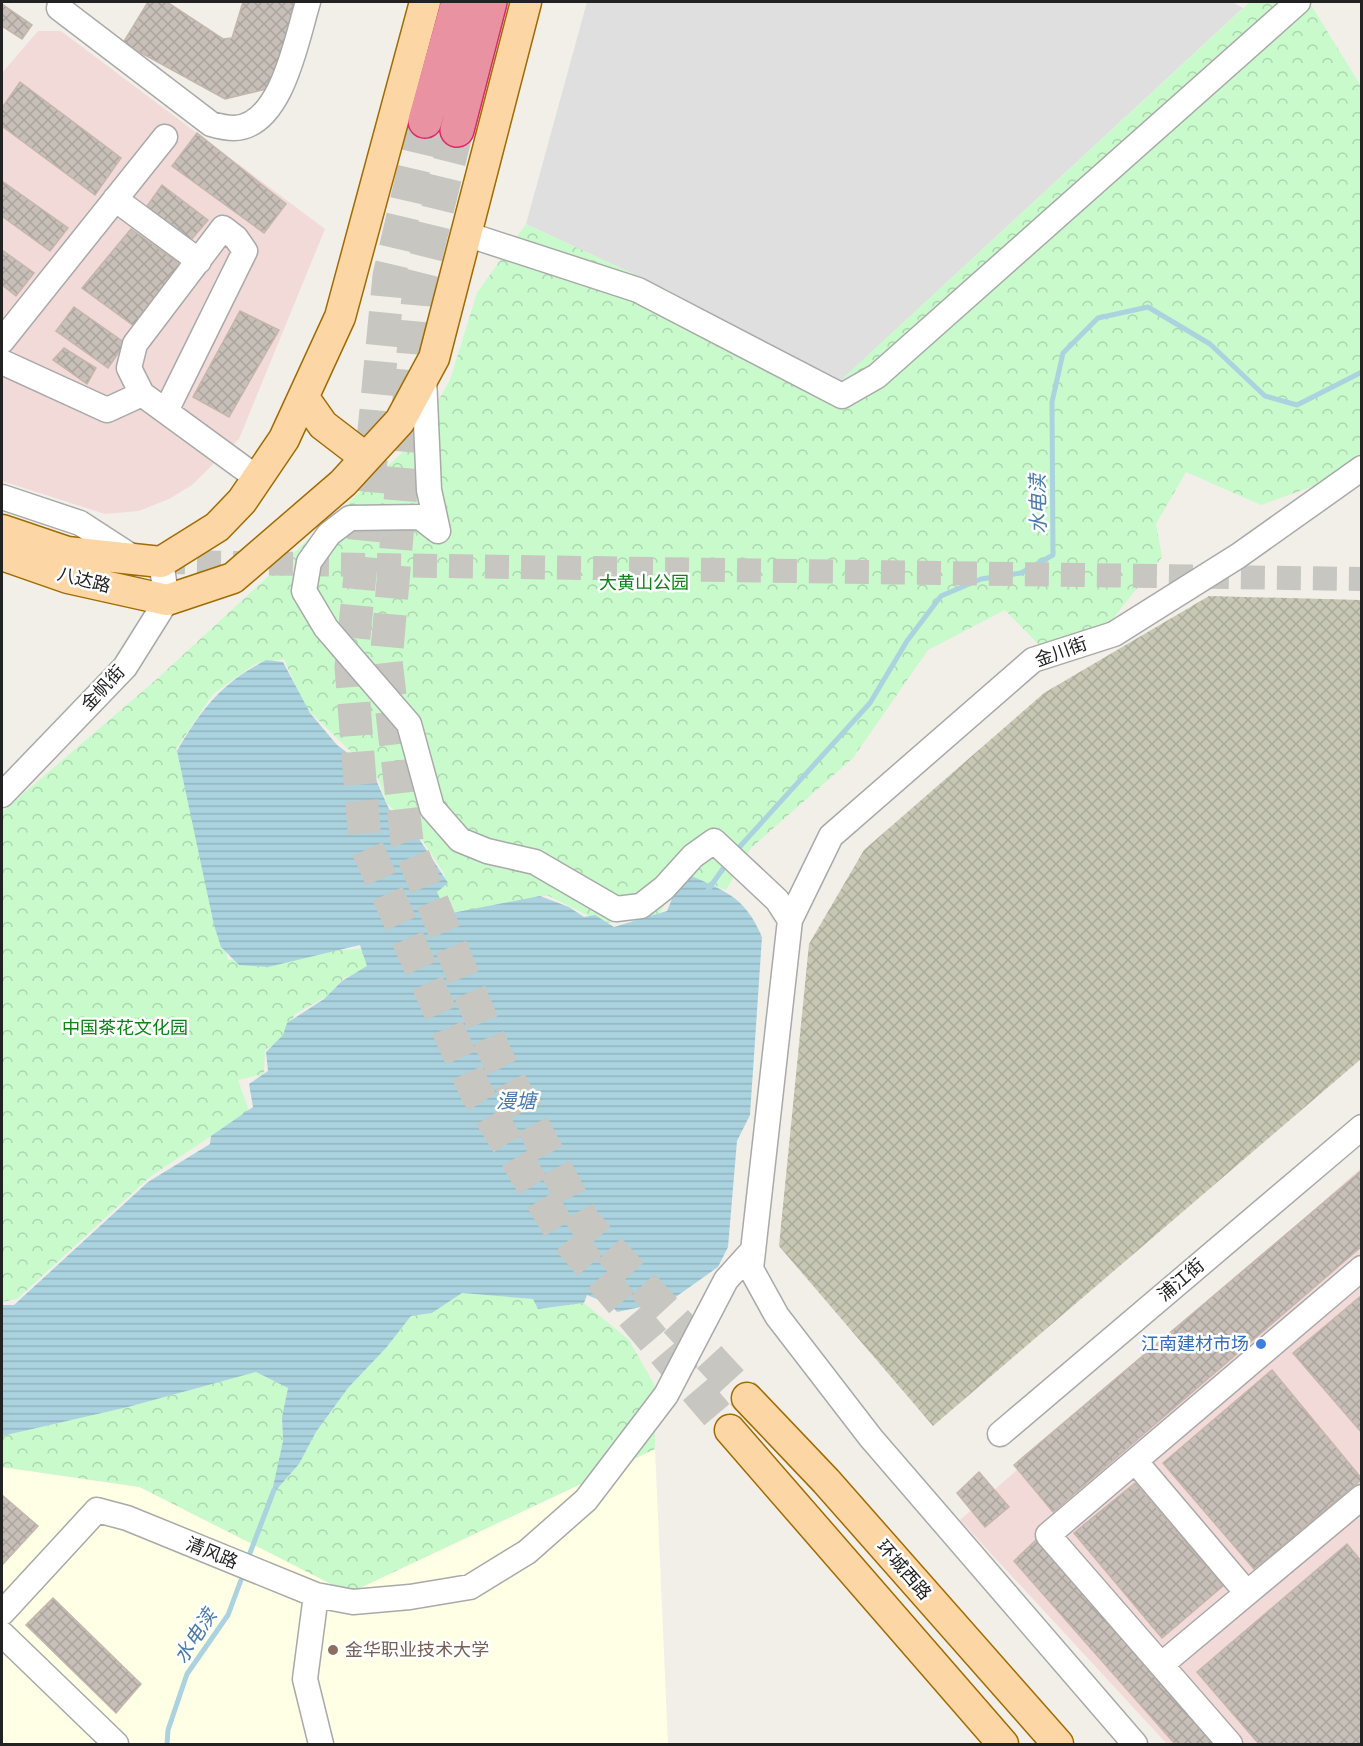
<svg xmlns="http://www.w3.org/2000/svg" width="1363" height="1746" viewBox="0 0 1363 1746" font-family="'DM Sans','Noto Sans SC',sans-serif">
<defs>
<pattern id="construction-cross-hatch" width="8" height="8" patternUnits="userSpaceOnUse" patternTransform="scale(1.5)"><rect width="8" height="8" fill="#c7c7b4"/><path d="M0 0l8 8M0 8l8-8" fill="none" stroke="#abab9a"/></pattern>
<pattern id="park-crowns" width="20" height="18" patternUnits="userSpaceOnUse" patternTransform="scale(1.5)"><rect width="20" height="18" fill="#c8facc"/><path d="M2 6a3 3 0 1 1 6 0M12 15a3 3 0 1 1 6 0" fill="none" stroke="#acd6af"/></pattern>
<pattern id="water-rules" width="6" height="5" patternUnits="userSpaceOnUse" patternTransform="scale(1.5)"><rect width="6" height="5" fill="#aad3df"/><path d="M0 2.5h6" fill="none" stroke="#92b5bf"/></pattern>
<pattern id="building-cross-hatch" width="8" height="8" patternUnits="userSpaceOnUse" patternTransform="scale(1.5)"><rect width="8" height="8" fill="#c7bfb8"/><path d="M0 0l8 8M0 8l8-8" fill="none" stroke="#aba49e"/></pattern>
</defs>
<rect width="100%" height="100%" fill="#f2efe9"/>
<path fill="#e0dfdf" d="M587,2H1232L1243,8L838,383L670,291L526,224Z"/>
<path fill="#f2dad9" d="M38,31H61L325,229L239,439L192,485L169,499L139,511L105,514L2,481V73Z
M1361,1168V1744H1167L960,1520Z"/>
<path fill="#ffffe5" d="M655,1449L668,1744H2V1467L139,1487L349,1593Z"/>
<path fill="url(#construction-cross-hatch)" d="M1209,596L1361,600V1059L933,1426L779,1246L809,944L864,850L1044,693Z"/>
<path fill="url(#park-crowns)" d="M1250,2H1303L1311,5L1361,86V469L1261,505L1186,472L1156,524L1162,557L1108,625L1039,645L1005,610L928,650L853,758L751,848L726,890L681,874L657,919L603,923L547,895L448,915L435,892L445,875L423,841L387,803L378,778L305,707L284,659L255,664L213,694L176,749L228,960L365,948L372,966L344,978L326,997L295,1014L283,1039L265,1050L264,1074L238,1080L249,1111L151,1176L17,1299L2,1302V812L158,678L416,440L450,380L477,293L526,224L670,291L838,383Z
M462,1293L533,1299L539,1309L584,1303L629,1340L655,1386V1449L349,1593L140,1487L2,1467V1436L128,1407L256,1372L288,1388L282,1417L283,1441L272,1495L299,1464L316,1432L348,1388L386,1348L411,1316L432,1313Z"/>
<path fill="url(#water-rules)" d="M266,660L283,662L310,713L337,745L372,771L389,809L414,831L448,883L437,892L447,914L540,896L569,907L584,917L595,915L614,927L667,911L683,872C723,891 744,894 762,937L750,1115L737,1141L728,1247L718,1267L670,1301L617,1312L611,1305L587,1295L584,1303L538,1309L533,1299L462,1293L432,1313L411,1316L386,1348L348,1388L316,1432L299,1464L271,1496L283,1441L282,1417L288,1388L256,1372L128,1407L2,1436V1305H14L148,1182L210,1144L211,1136L253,1107L249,1084L268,1071L266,1052L283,1035L287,1023L324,999L342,981L367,966L360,945L268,967L239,965L221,947L214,925L177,751C203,707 221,684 266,660Z"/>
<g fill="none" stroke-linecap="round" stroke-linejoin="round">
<path stroke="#aad3df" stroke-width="5" d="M734,853L870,703L907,641L941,596L981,579L1021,573L1053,555L1052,402L1063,353L1098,318L1148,307L1210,344L1265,396L1297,405L1362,372
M708,890L727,863
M250,1553L274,1490
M167,1744L168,1730L187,1674L228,1615L241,1580"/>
</g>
<path fill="url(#building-cross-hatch)" stroke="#c4b6ab" stroke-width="1.5" d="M148,2H167L223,39L232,38L243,2H300L275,87L225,99L123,43Z
M2,4L32,25L22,39L2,26Z
M20,82L121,158L95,195L2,126V108Z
M197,133L286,204L264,233L172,166Z
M2,181L68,228L50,251L2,216Z
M162,185L208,220L191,240L147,206Z
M131,229L184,267L134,326L82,288Z
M2,250L34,273L16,296L2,285Z
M74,307L125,343L108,368L56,331Z
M240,311L279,330L229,417L193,397Z
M64,348L96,368L87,384L53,360Z
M1362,1170V1246L1053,1512L1014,1465Z
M1362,1295V1433L1293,1353Z
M1272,1370L1362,1479L1254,1569L1163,1463Z
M979,1472L1009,1507L985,1527L957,1493Z
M1135,1483L1223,1586L1162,1638L1074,1533Z
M2,1495L38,1526L2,1565Z
M1038,1538L1216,1744H1175L1014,1561Z
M1347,1544L1362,1562V1744H1259L1197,1672Z
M53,1598L141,1684L116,1713L26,1625Z"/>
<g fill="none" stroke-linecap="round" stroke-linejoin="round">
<path stroke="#c8c6c1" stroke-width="24" stroke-dasharray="24 12" stroke-linecap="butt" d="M161,562L1362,579"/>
<path stroke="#c8c6c1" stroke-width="33" stroke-dasharray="33 16" stroke-linecap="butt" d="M425,121L389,276L351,667L365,843L476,1092L560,1230L730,1430
M457,130L419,285L386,661L407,841L496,1055L584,1222L747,1398"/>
<defs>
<path id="minor" d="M59,8L211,124C218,126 227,128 234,128C282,127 297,37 308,2
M115,199L199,261
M466,234L638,290L842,396L877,376L1298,2
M2,341L165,137
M2,362L107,410L142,394
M424,377L429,490L438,531L420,517L350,518L329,534L309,562L304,591L326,628L409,724L432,808L460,840L487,851L535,862L616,909L641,906L664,888L693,856L714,841L777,900L790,920L751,1269L777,1316L871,1438L1135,1744
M166,411L245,251L236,238L223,228L135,344L129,368L142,394L257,478
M2,497L80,523L134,558
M2,795L125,667L167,600L161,562
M790,920L831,836L1033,660L1114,634L1238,556L1362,468
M1000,1434L1362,1127
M1135,1461L1247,1593
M316,1595L353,1602L410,1597L470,1587L527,1552L586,1500L666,1395L726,1280L753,1250
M2,1613L97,1510L127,1518L316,1595L305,1679L321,1744
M2,1634L116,1744
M1161,1665L1362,1497
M1230,1744L1048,1535L1362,1268"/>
<path id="major" d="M304,398L323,425L366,458
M2,530L67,552L161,562L217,527L242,501L284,439L340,317L425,2
M2,555L68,578L167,600L233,578L343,483L400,421L434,358L526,2
M747,1398L826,1481L1058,1744
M730,1430L1003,1744"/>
<path id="highway" d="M425,121L458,2
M457,130L490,2"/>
</defs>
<use href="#minor" stroke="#a9a9a9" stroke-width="27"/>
<use href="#major" stroke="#a06b00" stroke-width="33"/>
<use href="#highway" stroke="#dc2a67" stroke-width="36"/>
<use href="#minor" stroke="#fff" stroke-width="24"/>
<use href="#major" stroke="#fcd6a4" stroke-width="30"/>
<use href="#highway" stroke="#e892a2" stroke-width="33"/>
</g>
<circle fill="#3f7fe0" stroke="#fff" stroke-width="2" cx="1261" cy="1344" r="6"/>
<circle fill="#8d6e63" stroke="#fff" stroke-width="2" cx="333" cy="1650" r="6"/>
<g text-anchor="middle" stroke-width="5" stroke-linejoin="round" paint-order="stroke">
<g font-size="18" fill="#222" stroke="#fff">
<text transform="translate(84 580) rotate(14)" y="6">八达路</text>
<text transform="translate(1061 652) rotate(-20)" y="6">金川街</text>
<text transform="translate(103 688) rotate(-47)" y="6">金帆街</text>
<text transform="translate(1181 1280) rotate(-40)" y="6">浦江街</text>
<text transform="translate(212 1553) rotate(22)" y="6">清风路</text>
<text transform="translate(904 1570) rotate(49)" y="6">环城西路</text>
</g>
<g font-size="18" fill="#0c8416" stroke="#fff">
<text x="644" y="589">大黄山公园</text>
<text x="125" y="1034">中国茶花文化园</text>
</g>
<g font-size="18" fill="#366cbe" stroke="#fff" text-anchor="end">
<text x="1249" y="1350">江南建材市场</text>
</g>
<g font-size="18" fill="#785e54" stroke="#fff" text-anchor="start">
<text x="345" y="1656">金华职业技术大学</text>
</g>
<g font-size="20" font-style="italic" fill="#4a7aab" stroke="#fff">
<text transform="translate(1038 504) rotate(-91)" y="7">水电渎</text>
<text x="516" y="1108">漫塘</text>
<text transform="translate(195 1636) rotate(-57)" y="7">水电渎</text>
</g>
</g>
<rect width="1363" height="1746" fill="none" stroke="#222222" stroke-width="6"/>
</svg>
